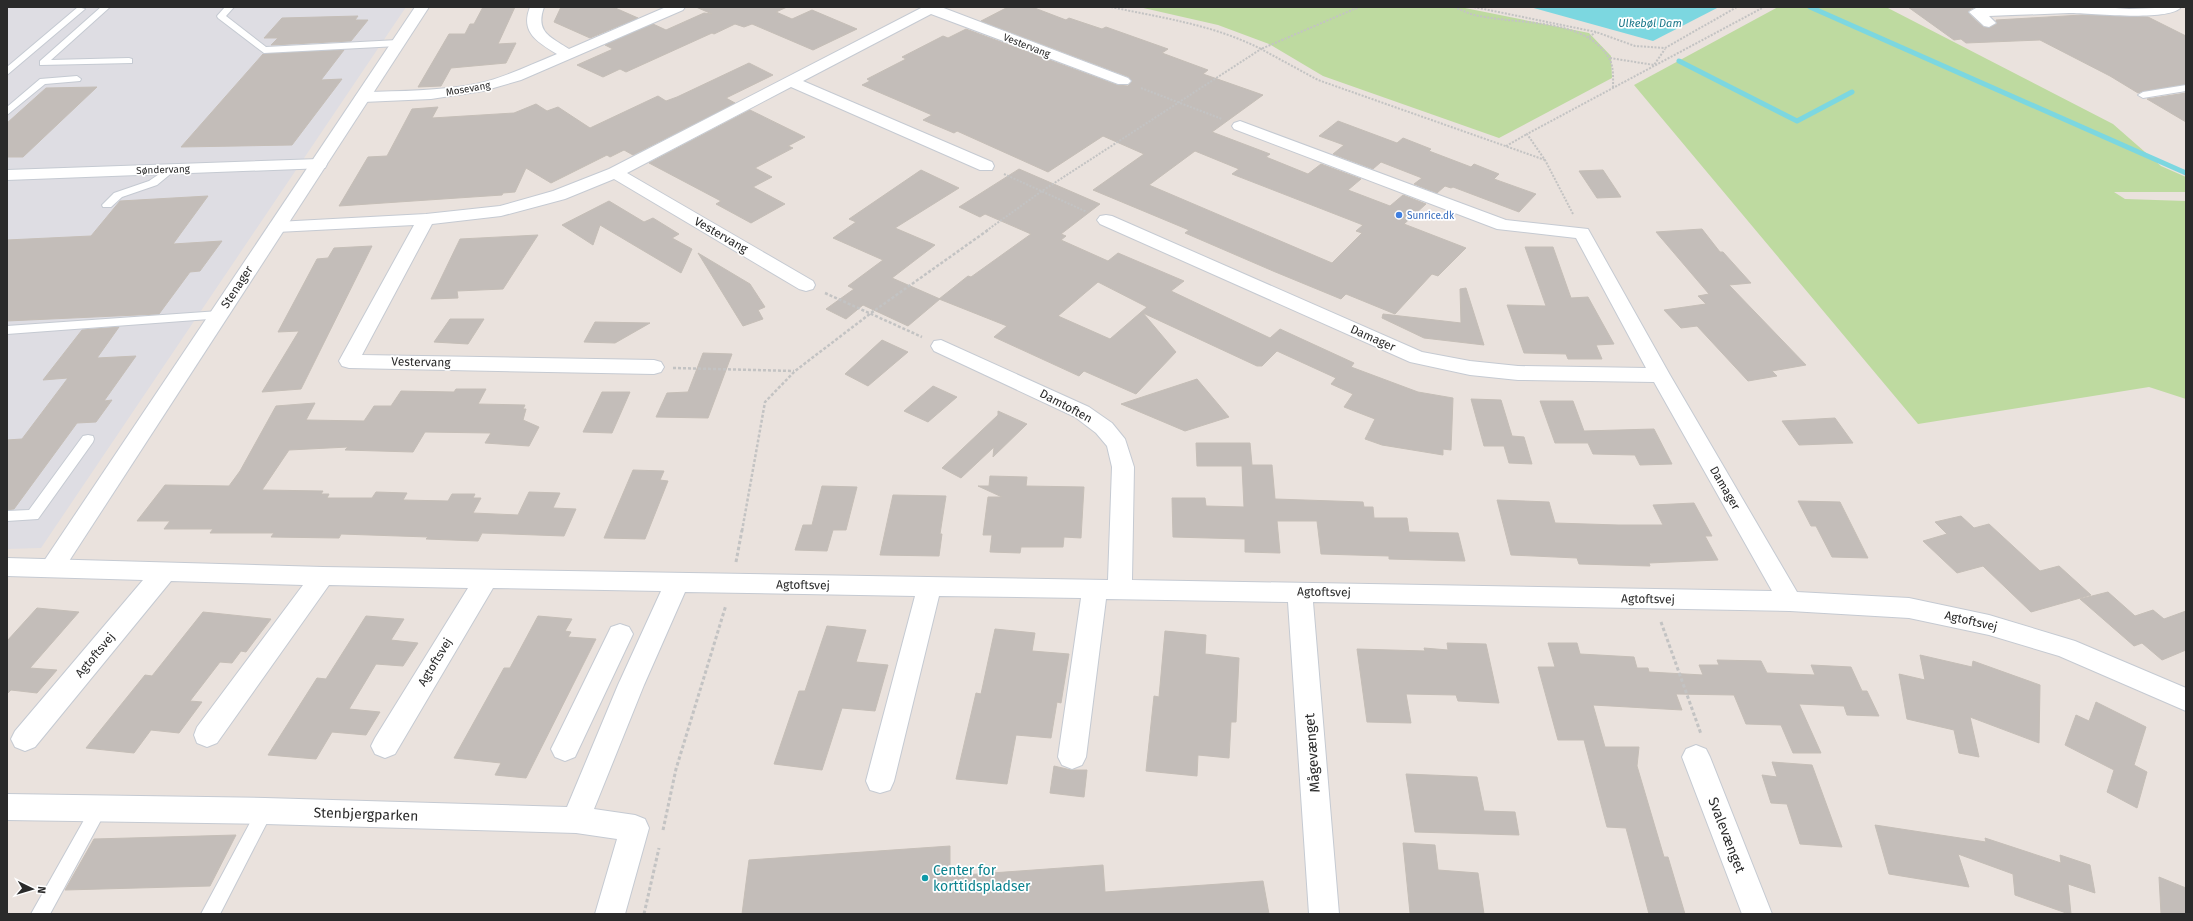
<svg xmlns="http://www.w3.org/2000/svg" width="2193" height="921" viewBox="0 0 2193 921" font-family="'Fira Sans',sans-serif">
<rect width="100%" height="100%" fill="#eae2dd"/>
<path fill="#dedde3" d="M7,7H406L41,548L7,549Z"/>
<path fill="#bedaa0" d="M1139,7H1460L1589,33L1611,56L1612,78L1499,138L1323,76L1269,44L1218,25Z
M1778,7H1886L2113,124L2161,166L2186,177V192H2114L2125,199L2186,201V399L2149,387L1918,424L1634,85Z"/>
<path fill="#7cd7e0" d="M1530,7H1719L1653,41Z"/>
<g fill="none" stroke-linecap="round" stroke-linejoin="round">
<path stroke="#7cd7e0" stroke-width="5" d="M1810,7L2186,173
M1679,61L1797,121L1852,92"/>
</g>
<path fill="#c3bdb9" stroke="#c5beb7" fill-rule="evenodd" d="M483,7H515L498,44L516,43L506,63L451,68L441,86L418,87L449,34H465L470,24H474Z
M561,7H613L638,18L590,38L554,22Z
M696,7H787L776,12L792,19L812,10L857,29L813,50L752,24L744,27L735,24L714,34L712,33L626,72L620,69L603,77L577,65L613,49L605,45L653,24L666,30L704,13L712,14Z
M1008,7H1032L1066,20L1069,18L1102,29L1106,27L1168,49L1162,53L1208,70L1203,74L1263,95L1212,132L1270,154L1266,157L1308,174L1321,164L1361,179L1348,190L1390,206L1403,195L1426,204L1404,224L1466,248L1438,276L1432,274L1395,314L1346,294L1341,299L1273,271L1185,233L1189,230L1093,190L1144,154L1103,136L1048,172L957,131L954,133L923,120L932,115L862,85L870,81L867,79L906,59L902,57L943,36L948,38L966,29L1117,85L1128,86L1132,82L1129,77L981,21ZM1195,151L1239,169L1232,174L1363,225L1356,231L1362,233L1332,263L1149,185Z
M1908,7H1975L1968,11V13L1983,27L1989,28L1997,24L1996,20L2082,15L2148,17L2186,36V84L2143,91L2138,93L2110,76L2040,40L1966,43L1961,39L1954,40Z
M358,16L355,20H368L351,41L271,45L278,38H264L282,18Z
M344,50L321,80L342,79L292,145L181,147L263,54Z
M749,63L773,75L726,98L735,103L633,155L624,150L610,157L607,155L551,183L526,168L515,192L503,193L502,195L339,206L368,157L387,156L412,109L438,107L432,118L514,113L536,104L547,111L558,107L590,128L658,96L666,101L677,97Z
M97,87L23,157H7V123L46,88Z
M2186,93V122L2147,99Z
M750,110L805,137L788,146L793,148L755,168L772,177L753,187L785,204L751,223L716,204L721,201L649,163Z
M1338,121L1397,143L1403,138L1431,149L1429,151L1471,167L1474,164L1499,174L1494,179L1536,194L1519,212L1453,187L1451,188L1445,186L1437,193L1414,184L1422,178L1381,162L1373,169L1333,154L1344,145L1319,136Z
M1019,169L1100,204L1061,234L1066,236L1061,240L1108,261L1118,253L1184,281L1171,291L1270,338L1280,329L1354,363L1351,367L1418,392L1453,398L1451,450L1443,449V455L1382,445L1365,439L1375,419L1344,407L1353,394L1331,384L1336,378L1277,351L1262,366H1257L1143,313L1176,352L1136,394L1084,371L1079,376L994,337L1007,326L939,299L968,276L971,277L1031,234L985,214L980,217L959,207ZM1098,282L1147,307L1110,339L1058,316Z
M921,170L959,188L895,228L935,245L892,278L940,299L908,326L863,305L846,319L826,309L854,289L848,286L883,260L833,238L856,222L849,219Z
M1603,170L1621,197L1597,198L1579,171Z
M208,196L173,244L222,241L200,271L190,272L159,314L7,321V240L91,236L120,201Z
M609,201L644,222L653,218L679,234L672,238L692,249L681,273L600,225L593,245L562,225Z
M1702,229L1720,252H1723L1751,283L1729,285L1806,365L1772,371L1777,376L1748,381L1697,326L1681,328L1664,310L1706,304L1698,296L1709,294L1656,232Z
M538,235L503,289L457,291L458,298L431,299L460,239Z
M372,246L301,389L262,392L299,331L278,332L317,259L328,258L334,248Z
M1525,247H1553L1571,298L1588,297L1614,344L1596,345L1602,359H1568L1566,354L1524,353L1507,305L1546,306Z
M698,253L750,284L765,307L758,310L763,319L743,326Z
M1466,288L1484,345L1424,338L1382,318L1383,314L1461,323L1460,289Z
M450,319H484L468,344L434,342Z
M595,322L650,323L615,343L584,342Z
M119,327L97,358L136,356L104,401L112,400L96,422L77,423L14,509L7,510V440L22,439L68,378L43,380L82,330Z
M882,340L908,352L868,386L845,374Z
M703,353L732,354L708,418L656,417L667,393L688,392Z
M1197,379L1229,417L1185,431L1121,404Z
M933,386L957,397L928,422L904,411Z
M456,389H486L478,404L525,405L523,409H526L523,420L539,427L529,446L485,443L491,433L425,432L413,452L345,450L348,447L289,450L262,490L323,491L321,494H329L327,498H372L376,492L407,493L403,500L448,501L452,494H475L473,498H481L473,513L518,515L529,492L560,493L553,508L576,509L564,536L482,533L478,541L426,539L428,537L341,534L339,538L271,537L274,533H210L213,529H164L170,521H137L165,485L229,486L240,471L276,406L315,403L306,420L364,421L374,406H391L401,391L454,392Z
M602,392H630L612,433L583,432Z
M1471,399L1501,400L1512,436L1524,437L1532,464L1509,463L1504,446H1484Z
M1540,401H1573L1584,431L1654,429L1672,464L1640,465L1635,455L1593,454L1588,443H1555Z
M998,411L1027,424L993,457L994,447L961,478L942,468L998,415Z
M1835,418L1853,443L1799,445L1782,421Z
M1196,443H1250L1252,465H1272L1275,499L1363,502L1364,507H1373L1374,518H1407L1409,532L1458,533L1465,561L1389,559V556L1321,554L1317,521H1277L1280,553L1245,552V539L1173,537L1172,498H1205L1206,506L1244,507L1242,466H1197Z
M633,470L664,471L660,480L668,481L645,539L604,538Z
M990,476L1027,477L1026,486L1084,487L1081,538L1064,537L1063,547H1021L1020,553L990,552L992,535H983L988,497H1002L978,486H989Z
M822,486L857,487L846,530H833L827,551L795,550L803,525H812Z
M893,495L946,496L940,534H942L939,556L880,555Z
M1497,500L1549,502L1555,523L1618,525H1663L1653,505L1694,503L1712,536H1705L1718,560L1649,563L1650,566L1579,564L1577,558L1511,555Z
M1798,501L1840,502L1868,558L1832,557L1816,526H1811Z
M1961,516L1974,528L1989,524L2040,571L2059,566L2091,595L2031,612L1983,566L1957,573L1923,541L1947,534L1935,522Z
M2108,592L2135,616L2153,610L2164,619L2186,611V650L2162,660L2142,643L2134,646L2080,599Z
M37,608L79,612L30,668L57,670L37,693L11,690L7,694V641Z
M203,612L271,619L246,652L241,651L232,663L220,662L190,701L202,702L179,733L151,730L134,753L86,748L145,675L152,676Z
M366,616L404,619L391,640L418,643L403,666L376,664L349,709L380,712L366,735L332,732L316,759L268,755L317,678L326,679Z
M538,616L572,619L565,631L571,632L568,637L596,639L526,778L495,775L501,763L454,758L504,668H510Z
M827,626L866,630L856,662L888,665L875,711L842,708L822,770L774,764L799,691H805Z
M995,629L1035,633L1032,651L1069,654L1061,703L1057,702L1051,738L1016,735L1007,784L956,779L976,693L981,694Z
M1165,631L1206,635L1205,654L1239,658L1236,722H1231L1229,758L1198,755L1197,776L1146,771L1154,696L1159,697Z
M1447,643L1486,644L1499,703L1458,701L1456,695L1406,694L1411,723L1367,722L1357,649L1425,651L1424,648L1448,650Z
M1548,643H1577L1580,654L1634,657L1637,668H1648L1649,672L1703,675L1699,665H1719L1717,660L1761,661L1767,673L1815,675L1811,665L1851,667L1862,691H1867L1879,716L1847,715L1844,706L1799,704L1821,753H1793L1781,725L1746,724L1734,695L1676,694L1682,710L1593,705L1605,747H1639L1637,766L1664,857H1668L1685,914H1649L1626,828L1607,827L1584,740H1558L1538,667H1555Z
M1920,655L1972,667L1973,661L2040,685L2039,743L1970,717L1979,757L1959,753L1954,730L1907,719L1899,674L1925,680Z
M2096,702L2146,727L2134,765L2147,772L2137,808L2107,792L2114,770L2065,745L2076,715L2089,721Z
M1772,762L1812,765L1842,847L1800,844L1787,804L1771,803L1762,775L1777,777Z
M1054,766L1071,770H1087L1084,797L1050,793Z
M1406,774L1477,777L1484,811L1515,812L1519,835L1415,832Z
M1875,825L1986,842L1985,838L2061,863L2060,855L2090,865L2095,893L2068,884L2071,914H2069L2015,895L2013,874L1958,854L1969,887L1889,874Z
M236,835L210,886L65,890L94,839Z
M1403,843L1435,845L1438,870L1478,873L1484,914L1410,913Z
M950,846V876L1103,865L1105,892L1263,881L1269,914H742L749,860Z
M2159,877L2186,888V914H2161Z"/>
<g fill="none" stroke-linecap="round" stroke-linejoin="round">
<defs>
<path id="lane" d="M78,7L85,9L7,75V67Z
M101,7H110L51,60L129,58L132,59V63L40,65V61Z
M225,7H234L226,16L266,47L398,40L402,43L398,46L264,53L218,18L217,16Z
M77,76L81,79L80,81L45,84L7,115V107L40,79Z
M2186,85V91L2143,98L2138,95L2143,92Z
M171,166L174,167V171L157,185L122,197L111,207H103L102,205L114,193L149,181Z
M219,311L225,315L223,318L7,334V326Z
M88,435L93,436L94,439L93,442L38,519L7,521V511L29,510L83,436Z
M99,801L105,804L107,809L50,914H31L93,804Z
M265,803L271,806L273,811L220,914H201L259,806Z"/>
<path id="street" d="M530,7H544C535,32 550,37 569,49L666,7H685L683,10L521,80L483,91L431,99L363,102L358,100L355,97L358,94L363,92C401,91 439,91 476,84C504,78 530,65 557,54C537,42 520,32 530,7Z
M923,7H941L1128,78L1131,81L1128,84H1118L931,14L803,81L992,162L994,166L992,170H980L791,87L627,173L813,281L815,285L813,289L806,291L799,289L614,179L565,199L501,216L432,224L362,355L654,360L661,362L664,367L661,372L654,374L349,368L342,366L339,361L414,225L277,232L271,231L268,227L271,223L277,222L426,214L500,206L553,191L609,169Z
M2102,7L2129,9L2181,7C2171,22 2088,13 2069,13C2042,14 2016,15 1989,16L1996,23L1989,27L1984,26L1969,12L1976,8Z
M1240,121L1506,220L1588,229L1670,375L1797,592L1909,598L1989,615L2075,641L2186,688V711L2059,656L1989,635L1909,618L1790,611L1313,602L1339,914H1309L1288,602L1106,599L1086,757L1082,765L1072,769L1062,765L1058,757L1081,598L939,596L894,781L890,790L880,793L870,790L866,781L915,596L685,592L644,685L594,809L635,815L645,819L649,828L625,914H595L617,839L576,833L265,824L7,820V794L265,798L567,807L618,685L661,591L493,588L395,754L385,758L375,754L371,746L375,738L468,588L329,585L217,743L207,747L197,743L194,735L197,727L303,585L171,581L35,747L25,751L15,747L11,739L15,731L143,580L7,576V558L323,567L1108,580L1112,467L1107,446L1096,433L1075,417L934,351L931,346L934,341L941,340L1089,407L1112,423L1125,439L1134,467L1132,580L1772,591L1654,382L1518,380L1470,375L1410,362L1100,224L1097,220L1100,216L1106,215L1112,216L1422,352L1470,361L1518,366L1646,368L1576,238L1497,229L1234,129L1232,126L1234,123Z
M319,159L325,160L327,164L325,168L7,180V170Z
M620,624L629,627L633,634L575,757L565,761L555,757L551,749L555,741L611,627Z
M1696,745L1706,749L1710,757L1772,914H1742L1682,757L1686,749Z"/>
<path id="secondary" d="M415,7H429L60,575L52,577L44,575L40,568L44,561Z"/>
</defs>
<use href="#lane" stroke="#c5cad2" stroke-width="2"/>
<use href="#street" stroke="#c5cad2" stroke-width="2"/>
<use href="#secondary" stroke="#c5cad2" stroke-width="2"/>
<path stroke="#c3c3c3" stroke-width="2" stroke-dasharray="2 1.5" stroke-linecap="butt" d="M1111,7C1163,18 1214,25 1261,49L1359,7
M1454,7C1460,9 1465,12 1471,14C1513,26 1583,15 1609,58C1614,67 1613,78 1613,88
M1474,7L1596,32L1635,46L1665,48L1737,7
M1589,37L1596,32
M1610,58L1654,65L1665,49
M1141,88L1222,119
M1506,146L1527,134
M1004,174L1087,212
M1573,214L1545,160L1527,134L1764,7
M986,231L1042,191L1261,49L1318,80L1545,160"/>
<path stroke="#c3c3c3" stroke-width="2.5" stroke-dasharray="3 2" stroke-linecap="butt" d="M825,293L922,337
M673,368L794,371
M742,531L765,402L795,371L871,313L988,230"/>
<path stroke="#c3c3c3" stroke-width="3" stroke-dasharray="3.5 2.5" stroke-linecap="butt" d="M736,562L742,530
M1661,622L1701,734
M663,830L676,769L726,605
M644,914L659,848"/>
<use href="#lane" fill="#fff" fill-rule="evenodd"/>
<use href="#street" fill="#fff" fill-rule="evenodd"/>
<use href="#secondary" fill="#fff" fill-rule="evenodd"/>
</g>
<circle fill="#3f7fe0" stroke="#fff" stroke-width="1.5" cx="1399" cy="215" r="4"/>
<circle fill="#0f9aa8" stroke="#fff" stroke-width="1.5" cx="925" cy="878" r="4"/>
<g text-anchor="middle" stroke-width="3.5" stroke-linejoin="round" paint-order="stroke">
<g font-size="10" fill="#2a2a2a" stroke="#fff">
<text transform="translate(1027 45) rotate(21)" y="4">Vestervang</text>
<text transform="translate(468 88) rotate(-10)" y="4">Mosevang</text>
<text transform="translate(163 169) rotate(-2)" y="4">Søndervang</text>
</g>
<g font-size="10" fill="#366cbe" stroke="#fff" text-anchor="start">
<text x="1407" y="219">Sunrice.dk</text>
</g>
<g font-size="11" font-style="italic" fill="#1d788a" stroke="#fff">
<text x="1650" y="27">Ulkebøl Dam</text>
</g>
<g font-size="12" fill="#2a2a2a" stroke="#fff">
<text transform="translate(721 235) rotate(30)" y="4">Vestervang</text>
<text transform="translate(237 287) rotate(-57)" y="4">Stenager</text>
<text transform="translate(1373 338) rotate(24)" y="4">Damager</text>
<text transform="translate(421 362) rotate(1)" y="4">Vestervang</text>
<text transform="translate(1066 406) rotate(28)" y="4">Damtoften</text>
<text transform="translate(1725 488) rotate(60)" y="4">Damager</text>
<text transform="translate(803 585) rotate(1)" y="4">Agtoftsvej</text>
<text transform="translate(1324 592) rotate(1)" y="4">Agtoftsvej</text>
<text transform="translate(1648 599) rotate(1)" y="4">Agtoftsvej</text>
<text transform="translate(1971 621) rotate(13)" y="4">Agtoftsvej</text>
<text transform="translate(95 655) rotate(-50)" y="4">Agtoftsvej</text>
<text transform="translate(435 662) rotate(-59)" y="4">Agtoftsvej</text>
</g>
<g font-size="14" fill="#2a2a2a" stroke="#fff">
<text transform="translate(1312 753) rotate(-94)" y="5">Mågevænget</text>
<text transform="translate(366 814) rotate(2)" y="5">Stenbjergparken</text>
<text transform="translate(1727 835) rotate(69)" y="5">Svalevænget</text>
</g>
<g font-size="14" fill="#0d838f" stroke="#fff" text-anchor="start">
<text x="933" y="875">Center for<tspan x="933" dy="16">korttidspladser</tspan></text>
</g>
</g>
<rect width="2193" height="921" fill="none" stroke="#2a2a2a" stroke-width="16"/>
<g transform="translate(32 889) rotate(95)" stroke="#ffffff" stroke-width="3" paint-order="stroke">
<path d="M0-3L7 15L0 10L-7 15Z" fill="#2a2a2a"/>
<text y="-6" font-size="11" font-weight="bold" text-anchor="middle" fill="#2a2a2a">N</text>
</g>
</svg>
